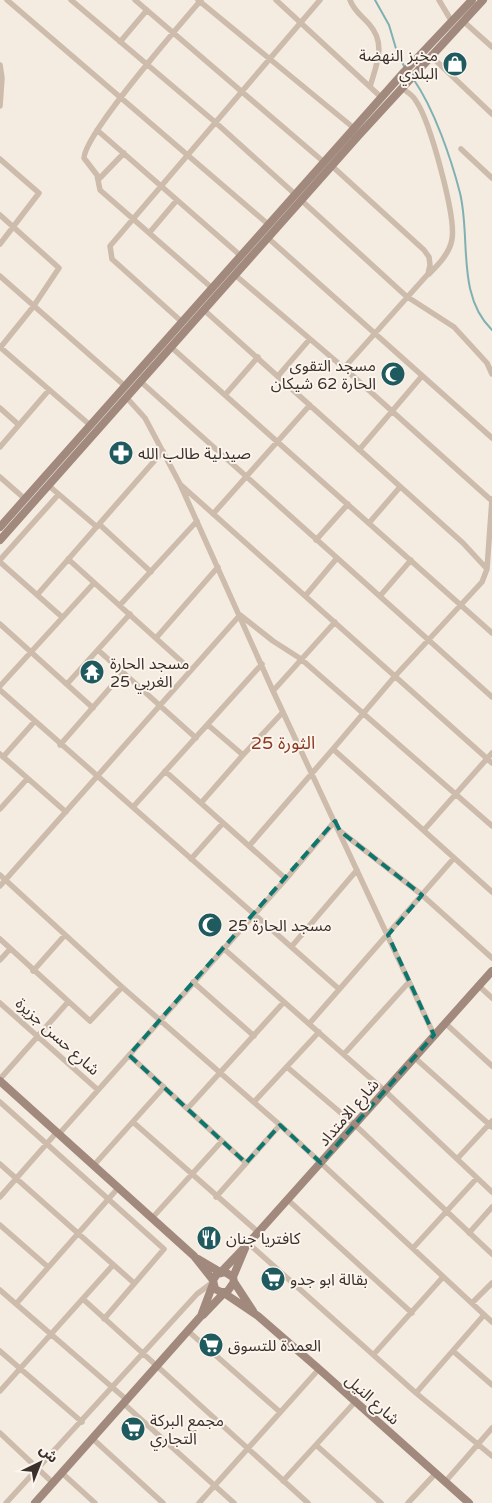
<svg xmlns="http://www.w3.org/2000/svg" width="492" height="1503" viewBox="0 0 492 1503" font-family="'Varela Round','Noto Sans Arabic',sans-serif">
<rect width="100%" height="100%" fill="#f4ebe1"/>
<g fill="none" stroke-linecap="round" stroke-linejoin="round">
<path stroke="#7fb0b2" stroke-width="2" d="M375,0L389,25L397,52L405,68
M414,80C434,109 451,158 460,193C471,238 456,295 492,330"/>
<path stroke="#cdbbac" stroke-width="5.5" d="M7,0L269,225
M71,0L215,122L296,195
M135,0L325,163
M198,0L355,129
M201,0C180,25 85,133 84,158L97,175L100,190L212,288
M276,0L382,98
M350,0C354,11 362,16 369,24C387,44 376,65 370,87
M439,0L452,22
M463,21L492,47
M120,42L147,10
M431,56L492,114
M0,65L2,78L0,106
M402,88C407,92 413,95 416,101C430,121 456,216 452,239C450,253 438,265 429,274
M97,130L241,256
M461,149L492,178
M0,159L39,193L0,244
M332,166L424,250L429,257L430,265L428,274L344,368
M98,180L124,153
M301,200L406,296L454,327L487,363L492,374
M0,215L59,268L33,307L0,348
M150,232L177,200
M268,238L492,438
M235,275L344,368L492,501
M0,276L125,386
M204,310L463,543L487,569L482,582L396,675L333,749
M182,322L112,259L110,246L320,0
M0,347L90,425
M171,347L492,633
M278,376L309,340
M140,381L492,697
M225,395L258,357
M126,397L145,418L180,484L273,691L434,1035
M0,408L19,425
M0,447L49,390
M359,450L422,376
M0,477L25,499
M48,485L97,527
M182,486L492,763
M213,514L310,405
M369,523L400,487
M99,524L151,572
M316,540L348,504
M68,559L191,670
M0,560L58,495
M0,562L62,617
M487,569L492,499
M37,595L163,451
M306,595L337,558
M380,596L411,560
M120,605L197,521
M0,624L93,708
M156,638L218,567
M98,650L196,738
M67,684L130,614
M0,686L94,583
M0,690L339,989
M273,691L335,622
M208,725L243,755L283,712
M60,745L123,673
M0,754L66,812
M3,757L35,721
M165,771L286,879
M201,803L243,755
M133,807L262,664
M0,809L27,779
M424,830L492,753
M340,831L422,895L492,958
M249,846L333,749L492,892
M191,859L223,823
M0,875L122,987L280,1125L492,1322
M0,886L240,615L273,641L301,659L492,826
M0,939L90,1021L122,987
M292,946L357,870
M223,948L385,1091L492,1192
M0,960L10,949
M33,971L65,935
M193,982L254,1036
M479,986L492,998
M0,1003L98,1090
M445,1023L492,1066
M309,1024L454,858
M344,1054L409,982
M129,1055L246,1163
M415,1058L492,1127
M287,1067L355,1125L492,1254
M0,1079L68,1002
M0,1102L164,1249L104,1319
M254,1102L319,1032
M188,1108L284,1002
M133,1122L258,1232
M59,1134L286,879L335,821
M457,1159L492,1121
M0,1164L134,1283
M94,1165L164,1087
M0,1197L57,1132
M216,1197L280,1125
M288,1200L412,1313
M153,1217L222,1141
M0,1225L48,1267
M469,1233L492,1207
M248,1243L416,1393L492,1456
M413,1248L477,1178
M0,1290L127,1400
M83,1299L308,1503
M472,1303L492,1283
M16,1304L119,1187
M188,1331L280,1412
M0,1351L82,1422
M453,1351L492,1385
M374,1354L443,1277
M0,1391L113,1265
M416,1393L484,1315
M124,1404L234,1503
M0,1433L53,1483
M93,1439L163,1503
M316,1445L381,1503
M62,1473L95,1503
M283,1481L355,1402
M445,1482L492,1428
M6,1503L197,1294L213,1282
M199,1503L319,1369
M408,1503L436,1473"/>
<path stroke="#a18a7d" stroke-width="8" d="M0,527L404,72L472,0
M0,540L359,135L483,0
M0,1081L194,1256L213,1280L215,1289L221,1292H227L234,1282L233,1277L225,1272L217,1274L213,1280
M198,1259L220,1272
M221,1272L244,1248
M233,1277L246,1246L492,971
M234,1282L253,1311
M224,1293L258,1316L319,1369L469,1503
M203,1315L224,1293
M35,1503L201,1316L213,1284"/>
</g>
<path fill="none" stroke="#0f766e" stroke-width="4" stroke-dasharray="10 6" stroke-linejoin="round" d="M335,821L340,831L422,895L388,935L434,1035L321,1163L280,1125L246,1163L129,1055Z"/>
<defs>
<symbol id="shop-disc" viewBox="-11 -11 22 22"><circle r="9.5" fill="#1f5a5e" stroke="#fbf5ee"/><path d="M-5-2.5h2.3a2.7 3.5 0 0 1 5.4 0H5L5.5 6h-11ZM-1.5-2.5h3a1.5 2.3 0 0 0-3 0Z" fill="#fff"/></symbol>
<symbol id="mosque-disc" viewBox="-11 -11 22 22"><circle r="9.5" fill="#1f5a5e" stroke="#fbf5ee"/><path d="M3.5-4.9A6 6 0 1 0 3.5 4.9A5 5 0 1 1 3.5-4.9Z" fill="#fff"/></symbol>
<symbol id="pharmacy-disc" viewBox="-11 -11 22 22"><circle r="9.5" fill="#1f5a5e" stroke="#fbf5ee"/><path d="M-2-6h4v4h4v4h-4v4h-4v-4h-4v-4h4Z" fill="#fff"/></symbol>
<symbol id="temple-disc" viewBox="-11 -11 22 22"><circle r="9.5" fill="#1f5a5e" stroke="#fbf5ee"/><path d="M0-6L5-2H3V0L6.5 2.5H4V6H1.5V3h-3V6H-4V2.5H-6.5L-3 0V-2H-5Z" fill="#fff"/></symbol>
<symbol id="restaurant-disc" viewBox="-11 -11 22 22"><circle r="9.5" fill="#1f5a5e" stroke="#fbf5ee"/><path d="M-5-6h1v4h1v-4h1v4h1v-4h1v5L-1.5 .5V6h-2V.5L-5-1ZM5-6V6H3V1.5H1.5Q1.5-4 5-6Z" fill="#fff"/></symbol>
<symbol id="supermarket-disc" viewBox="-11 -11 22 22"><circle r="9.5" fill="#1f5a5e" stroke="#fbf5ee"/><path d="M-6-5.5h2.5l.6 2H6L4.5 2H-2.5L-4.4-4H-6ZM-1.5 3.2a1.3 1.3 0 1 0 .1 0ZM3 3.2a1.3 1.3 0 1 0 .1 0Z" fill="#fff"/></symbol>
</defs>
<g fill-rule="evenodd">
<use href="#shop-disc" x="441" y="50" width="28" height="28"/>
<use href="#mosque-disc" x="379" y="360" width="28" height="28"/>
<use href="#pharmacy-disc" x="107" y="439" width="28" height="28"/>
<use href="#temple-disc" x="78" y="658" width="28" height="28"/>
<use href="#mosque-disc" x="196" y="911" width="28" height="28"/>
<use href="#restaurant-disc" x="195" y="1224" width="28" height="28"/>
<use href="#supermarket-disc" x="259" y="1265" width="28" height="28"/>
<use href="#supermarket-disc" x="197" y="1331" width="28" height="28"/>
<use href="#supermarket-disc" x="119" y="1415" width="28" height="28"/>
</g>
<g text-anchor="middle" stroke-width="4" stroke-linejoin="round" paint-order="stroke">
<g font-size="16" fill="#3b302b" stroke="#fbf5ee" text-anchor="start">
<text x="438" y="61" text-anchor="end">مخبز النهضة<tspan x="438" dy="18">البلدي</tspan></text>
<text x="376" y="371" text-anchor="end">مسجد التقوى<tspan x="376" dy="18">الحارة 62 شيكان</tspan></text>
<text x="138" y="459">صيدلية طالب الله</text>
<text x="110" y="669">مسجد الحارة<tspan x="110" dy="18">25 الغربي</tspan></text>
<text x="228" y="931">مسجد الحارة 25</text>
<text x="226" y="1244">كافتريا جنان</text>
<text x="290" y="1285">بقالة ابو جدو</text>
<text x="228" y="1351">العمدة للتسوق</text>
<text x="150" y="1426">مجمع البركة<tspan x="150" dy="18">التجاري</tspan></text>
</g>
<g font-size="16" fill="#3b302b" stroke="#fbf5ee">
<text transform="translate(58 1036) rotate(42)" y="6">شارع حسن جزيرة</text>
<text transform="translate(348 1112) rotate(-49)" y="6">شارع الامتداد</text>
<text transform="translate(373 1399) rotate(42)" y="6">شارع النيل</text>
</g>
<g font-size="18" fill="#8c3b22" stroke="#fbf5ee">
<text x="283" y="749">الثورة 25</text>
</g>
</g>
<g transform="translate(40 1463) rotate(43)" stroke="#fbf5ee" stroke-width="4" paint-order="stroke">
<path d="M0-4L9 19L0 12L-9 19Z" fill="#3b302b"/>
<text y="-8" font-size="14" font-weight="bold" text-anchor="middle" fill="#3b302b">ش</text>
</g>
</svg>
